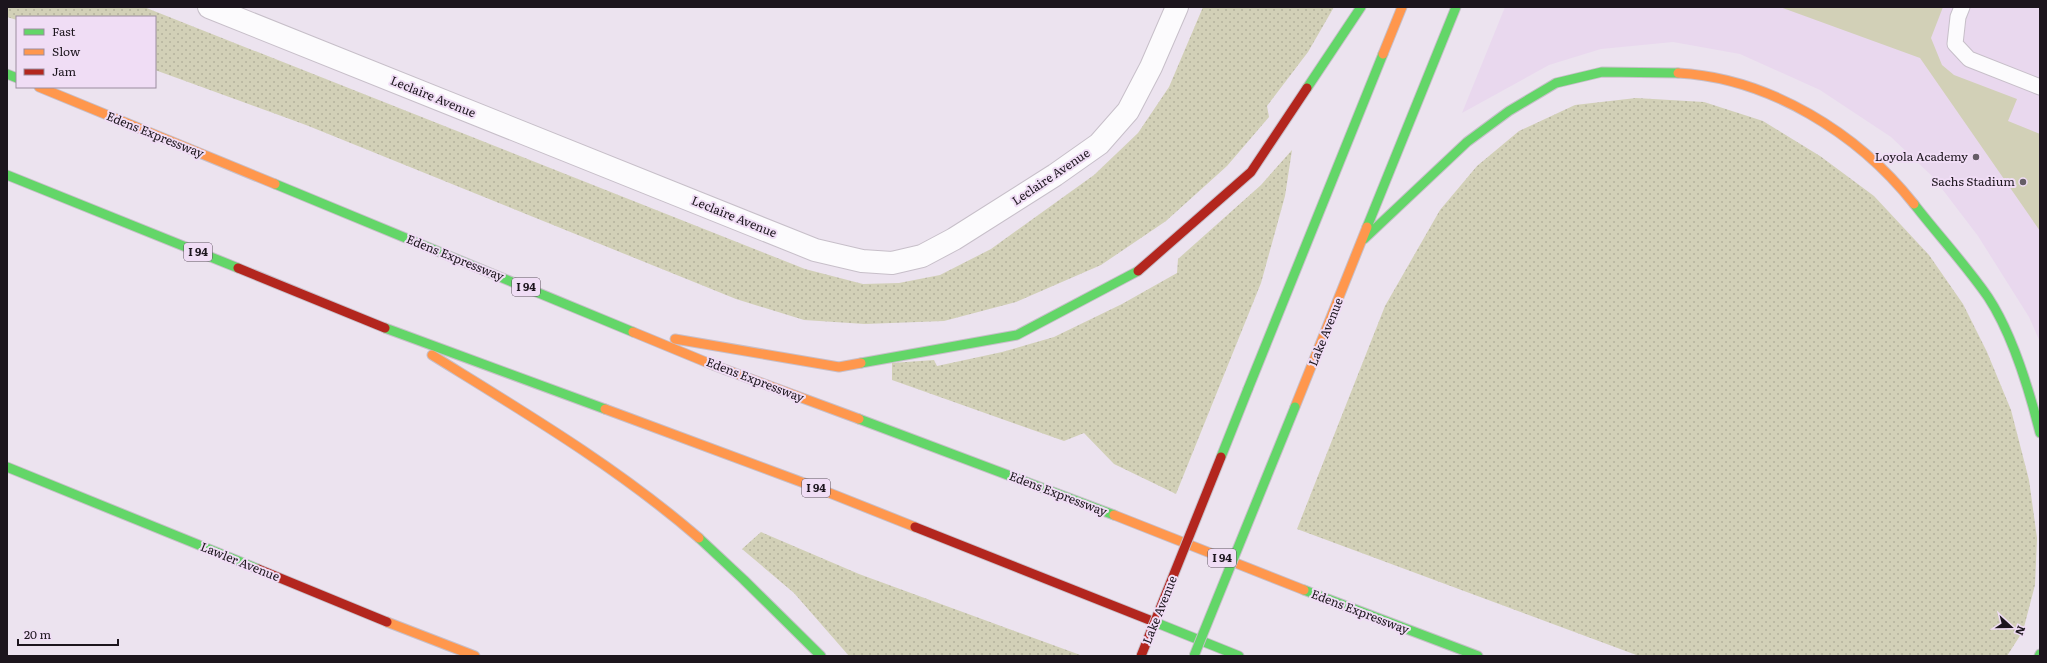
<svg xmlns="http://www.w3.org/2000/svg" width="2047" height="663" viewBox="0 0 2047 663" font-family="Literata,serif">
<defs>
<pattern id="grass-dots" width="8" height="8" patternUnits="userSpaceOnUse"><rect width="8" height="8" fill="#d2d0b7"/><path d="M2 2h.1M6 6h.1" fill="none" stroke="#b4b29d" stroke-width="1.8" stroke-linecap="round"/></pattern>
</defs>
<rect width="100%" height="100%" fill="#ece3ef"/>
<path fill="#e9d8ee" d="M1505,7H2040V342L2029,317L1978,236L1933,177L1891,137L1820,90L1740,54L1673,42L1601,49L1549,65L1462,113Z"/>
<path fill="url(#grass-dots)" d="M7,7H144L805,269L863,284L899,283L940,275L991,249L1094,175L1138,133L1169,87L1203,7H1334L1308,52L1267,106L1269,117L1227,166L1166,221L1101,265L1016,302L944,321L865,324L804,320L736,299L306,125L155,70V17H17V20L7,17Z
M1636,98L1704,102L1763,121L1820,156L1874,196L1929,255L1963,304L1987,352L2011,410L2029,480L2037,538L2035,585L2023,631L2007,656H1639L1297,529L1385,306L1440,210L1477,166L1519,131L1575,105Z
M1292,150L1285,196L1261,283L1176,494L1114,464L1084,433L1064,441L892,380V363L934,360L937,366L1002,352L1054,337L1122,304L1177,273L1178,259L1261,185Z
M761,532L859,574L1083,656H849L794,593L742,549Z"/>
<path fill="#d2d0b7" d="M1780,7H1943L1931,38L1942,65L1954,75L2017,99L2008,121L2040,134V231L1920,58Z"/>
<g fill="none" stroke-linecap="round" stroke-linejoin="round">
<defs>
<path id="lane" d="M1962,7L1958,17L1955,44L1969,59L2040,87"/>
<path id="street" d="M209,7L815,250L862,261L892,263L922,256L954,239L1055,175L1099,144L1128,111L1151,67L1177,7"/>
<path id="fast" d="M7,74L17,78
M1307,88L1361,7
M7,175L238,268
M275,184L633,332
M1914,204C1938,235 1966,265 1988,297C2013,335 2029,389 2040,433
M1367,227L1456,7
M1364,239L1467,142L1509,111L1556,83L1602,72L1678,73
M385,328L605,409
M861,363L1017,335L1138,271
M1248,389L1383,54
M859,419L1114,515
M7,467L258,569
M699,538L744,580L821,656
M1304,590L1478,656
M1152,621L1239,656
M2039,656L2040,654"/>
<path id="slow" d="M1383,54L1402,7
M1678,73C1769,78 1858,133 1914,204
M39,87L275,184
M633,332L713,365L859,419
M675,339L839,367L861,363
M432,355C524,412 617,467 699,538
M1295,407L1367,227
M605,409L812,486L915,527
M1114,515L1304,590
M387,622L475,656"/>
<path id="jam" d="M238,268L385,328
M1138,271L1251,172L1307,88
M915,527L1152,621
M258,569L387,622"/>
</defs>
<use href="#lane" stroke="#c7bfc9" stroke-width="17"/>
<use href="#street" stroke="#c7bfc9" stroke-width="24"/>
<use href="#fast" stroke="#c7bfc9" stroke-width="11"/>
<use href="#slow" stroke="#c7bfc9" stroke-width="11"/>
<use href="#jam" stroke="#c7bfc9" stroke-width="11"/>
<use href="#lane" stroke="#fcfbfd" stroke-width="15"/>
<use href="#street" stroke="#fcfbfd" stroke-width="22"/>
<use href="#fast" stroke="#63d668" stroke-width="9"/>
<use href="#slow" stroke="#ff974d" stroke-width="9"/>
<use href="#jam" stroke="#b3261e" stroke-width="9"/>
<defs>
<path id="fast-bridge" d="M1221,457L1248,389
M1194,656L1295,407"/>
<path id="jam-bridge" d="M1141,656L1221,457"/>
</defs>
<use href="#fast-bridge" stroke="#c7bfc9" stroke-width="11" stroke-linecap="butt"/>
<use href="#jam-bridge" stroke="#c7bfc9" stroke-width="11" stroke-linecap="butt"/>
<use href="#fast-bridge" stroke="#63d668" stroke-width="9"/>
<use href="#jam-bridge" stroke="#b3261e" stroke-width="9"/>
</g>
<g fill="#655d66" stroke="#f0ddf5" stroke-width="1.5">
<circle cx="1976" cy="157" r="4"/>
<circle cx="2023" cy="182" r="4"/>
</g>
<g text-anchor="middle" stroke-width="4" stroke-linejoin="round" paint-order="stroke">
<g fill="#f0ddf5" stroke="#5c515e" stroke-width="1">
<rect x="184" y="243" width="28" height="18" rx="3"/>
<rect x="512" y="278" width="28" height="18" rx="3"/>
<rect x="802" y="479" width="28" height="18" rx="3"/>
<rect x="1208" y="549" width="28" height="18" rx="3"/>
</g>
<g font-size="11" font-weight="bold" fill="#1c151d">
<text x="198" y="256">I 94</text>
<text x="526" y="291">I 94</text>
<text x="816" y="492">I 94</text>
<text x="1222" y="562">I 94</text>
</g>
<g font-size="12" fill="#1c151d" stroke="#f0ddf5">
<text transform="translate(433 97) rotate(22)" y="4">Leclaire Avenue</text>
<text transform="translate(155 135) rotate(22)" y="4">Edens Expressway</text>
<text transform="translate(1051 177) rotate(-34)" y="4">Leclaire Avenue</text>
<text transform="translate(734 217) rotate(22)" y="4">Leclaire Avenue</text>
<text transform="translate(455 258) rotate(22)" y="4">Edens Expressway</text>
<text transform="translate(1326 332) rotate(-68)" y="4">Lake Avenue</text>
<text transform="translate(755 380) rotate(21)" y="4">Edens Expressway</text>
<text transform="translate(1058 494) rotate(21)" y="4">Edens Expressway</text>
<text transform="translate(240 562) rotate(22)" y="4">Lawler Avenue</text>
<text transform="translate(1160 610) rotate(-68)" y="4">Lake Avenue</text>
<text transform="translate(1360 612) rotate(21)" y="4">Edens Expressway</text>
</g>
<g font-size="12" fill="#1c151d" stroke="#f0ddf5" text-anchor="end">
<text x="1968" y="161">Loyola Academy</text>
<text x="2015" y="186">Sachs Stadium</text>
</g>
</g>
<rect width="2047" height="663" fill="none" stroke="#1c151d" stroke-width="16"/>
<rect x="16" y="16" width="140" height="72" fill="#f0ddf5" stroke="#9b8d9f"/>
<rect x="24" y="29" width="20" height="6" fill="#63d668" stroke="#9b8d9f"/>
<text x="52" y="36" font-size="12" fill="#1c151d">Fast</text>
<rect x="24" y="49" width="20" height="6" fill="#ff974d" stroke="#9b8d9f"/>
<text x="52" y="56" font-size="12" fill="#1c151d">Slow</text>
<rect x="24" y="69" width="20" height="6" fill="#b3261e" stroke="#9b8d9f"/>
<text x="52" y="76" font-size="12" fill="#1c151d">Jam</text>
<g transform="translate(2011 627) rotate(111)" stroke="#f0ddf5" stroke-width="3" paint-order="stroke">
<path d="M0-3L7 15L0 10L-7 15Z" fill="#1c151d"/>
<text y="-6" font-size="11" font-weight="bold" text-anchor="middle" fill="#1c151d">N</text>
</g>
<path d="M18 639v6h100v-6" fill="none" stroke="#1c151d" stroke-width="2"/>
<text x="24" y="639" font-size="12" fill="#1c151d" stroke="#f0ddf5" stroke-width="3" paint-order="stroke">20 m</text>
</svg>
